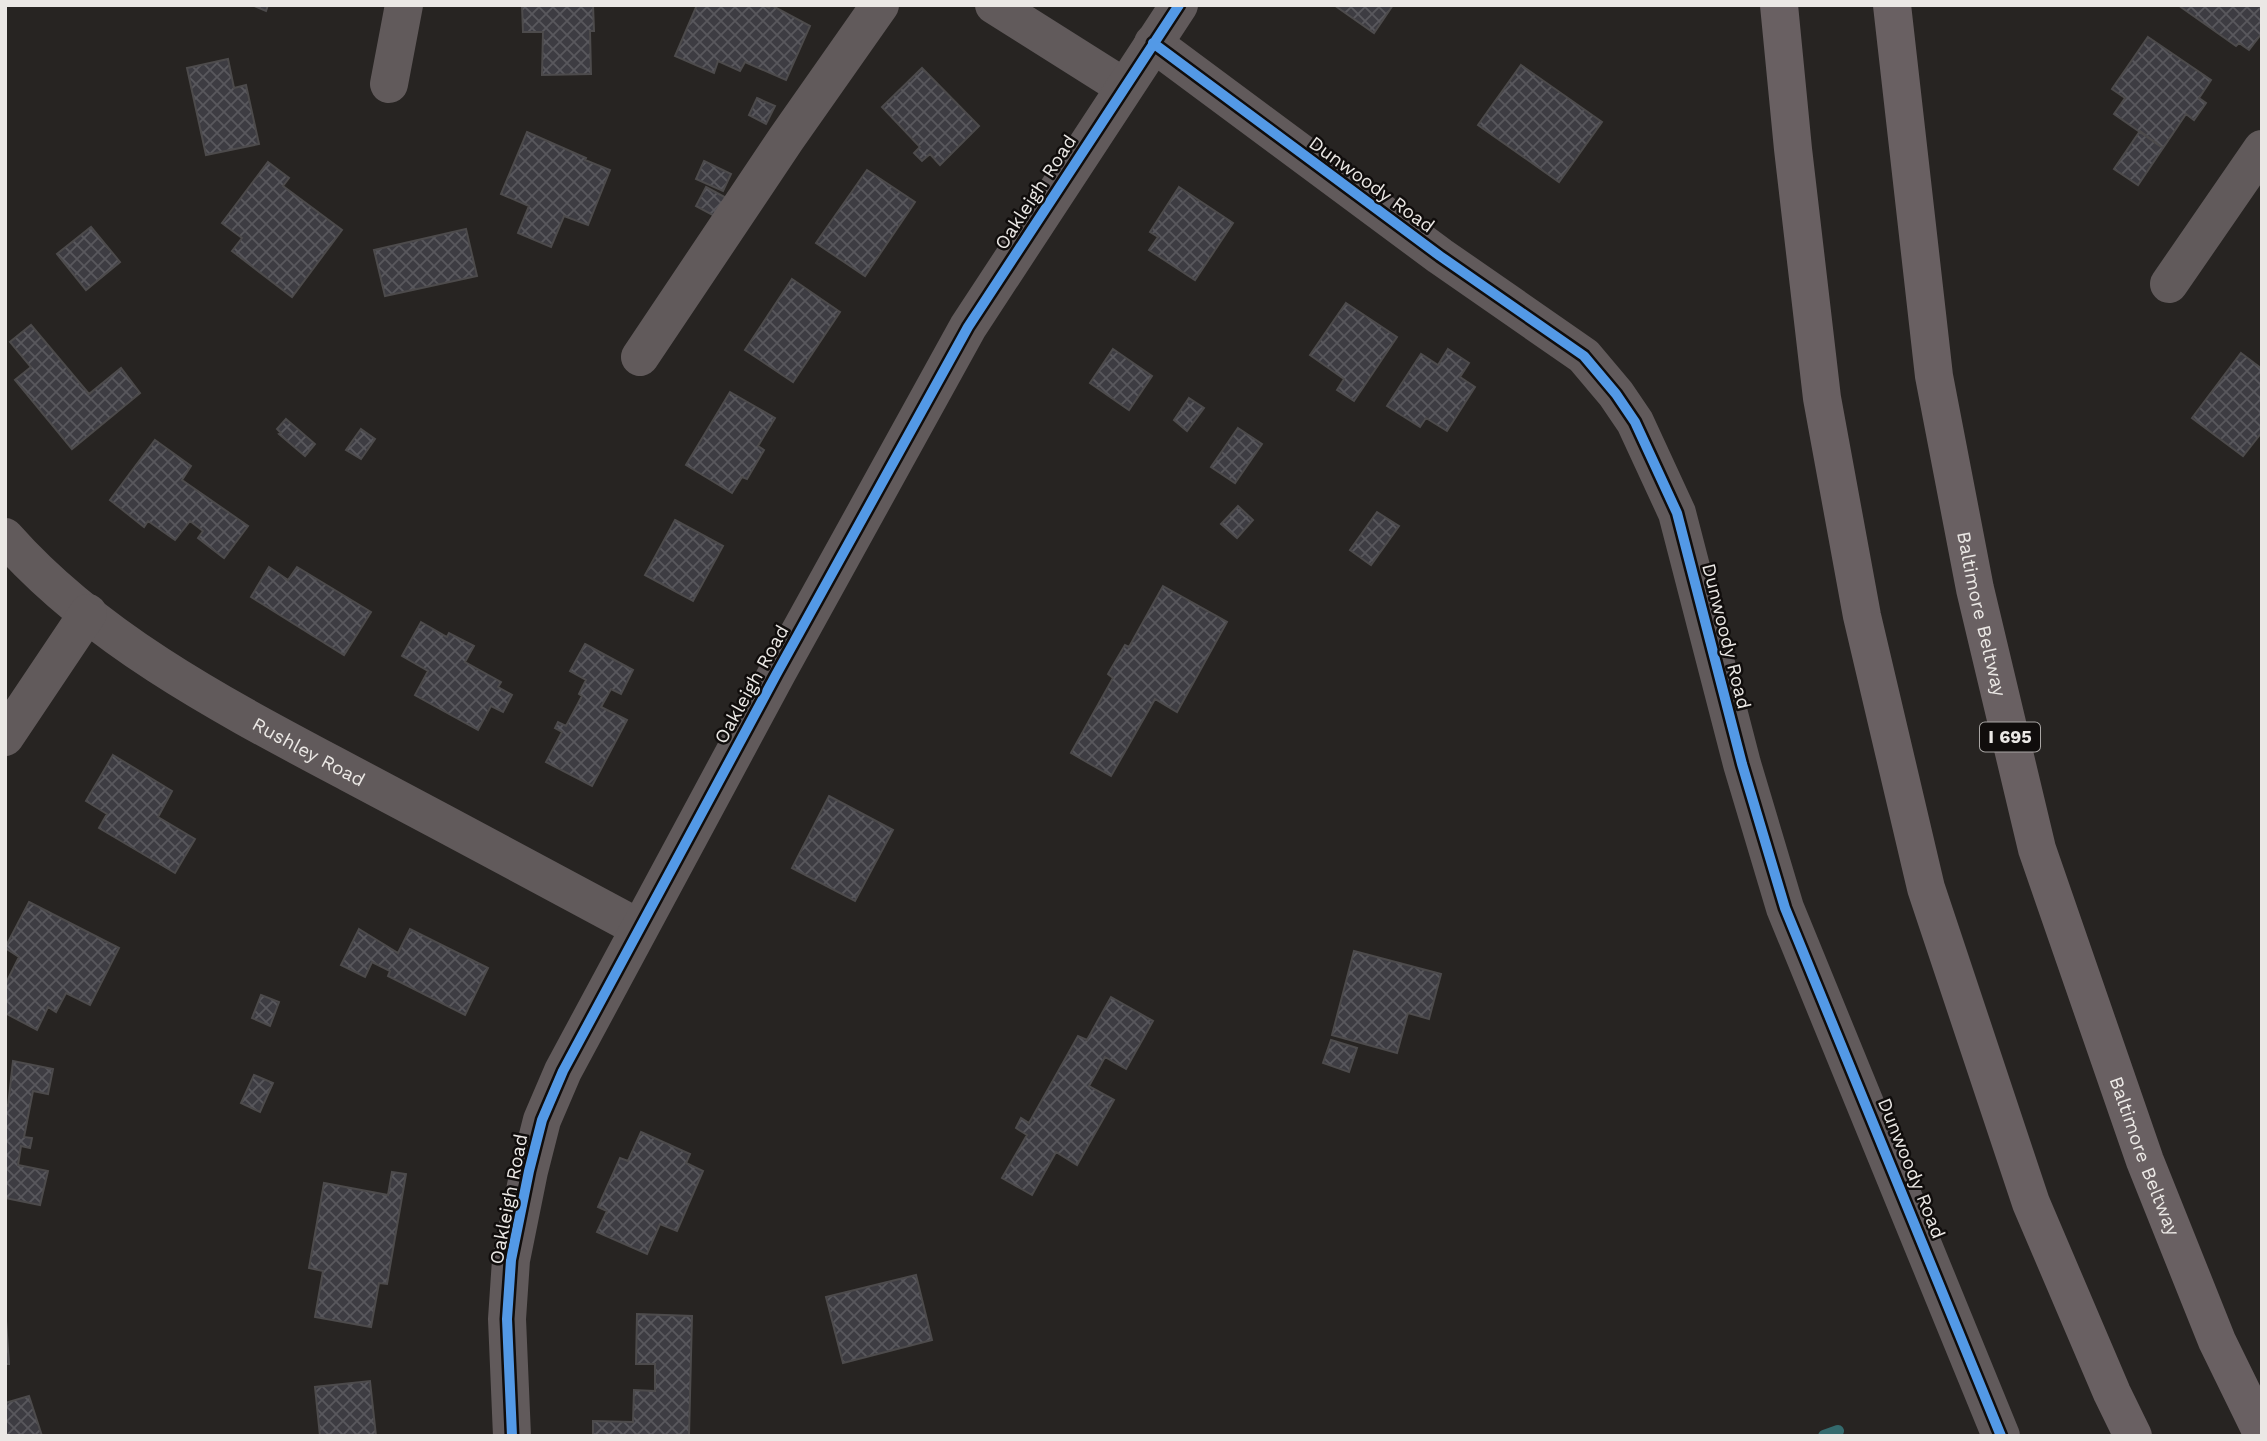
<svg xmlns="http://www.w3.org/2000/svg" width="2267" height="1441" viewBox="0 0 2267 1441" font-family="'Work Sans',sans-serif">
<defs>
<pattern id="building-cross-hatch" width="8" height="8" patternUnits="userSpaceOnUse" patternTransform="scale(1.75)"><rect width="8" height="8" fill="#3d3c42"/><path d="M0 0l8 8M0 8l8-8" fill="none" stroke="#59585d"/></pattern>
</defs>
<rect width="100%" height="100%" fill="#272422"/>
<g fill="none" stroke-linecap="round" stroke-linejoin="round">
<path stroke="#346a6d" stroke-width="12" d="M1824,1436L1838,1431"/>
</g>
<path fill="url(#building-cross-hatch)" stroke="#4d4b4c" stroke-width="2" d="M252,5H268L266,11Z
M522,5H593L594,31H590L591,74L542,75L543,32H523Z
M697,5H763L769,8L771,5L810,26L786,80L745,62L740,71L718,61L714,73L675,56Z
M1334,5H1393L1374,33Z
M2178,5H2262V33L2249,50L2239,43L2236,46Z
M2148,37L2211,80L2199,98L2206,103L2194,120L2186,114L2163,148L2114,114L2125,98L2112,89Z
M228,59L234,88L246,85L259,144L206,155L187,68Z
M1521,65L1602,122L1559,182L1478,125Z
M922,68L979,126L940,165L930,154L922,161L914,153L920,147L882,107Z
M757,98L775,106L766,124L749,115Z
M2140,131L2163,148L2138,185L2114,169Z
M527,132L586,158L585,160L610,170L588,225L564,216L551,247L518,233L529,206L501,194Z
M704,161L731,174L723,191L696,179Z
M268,162L289,178L283,186L342,230L292,297L232,251L242,238L222,223Z
M867,170L915,202L865,276L816,243Z
M706,187L730,200L720,219L696,206Z
M1179,187L1233,223L1195,280L1149,250L1158,237L1150,232Z
M91,227L120,262L86,290L57,254Z
M466,229L477,276L385,296L374,250Z
M792,279L840,312L793,382L745,350Z
M1346,303L1397,337L1354,401L1337,390L1344,379L1310,355Z
M31,325L89,394L121,368L140,393L72,449L15,380L31,367L10,342Z
M1113,349L1152,376L1129,410L1090,383Z
M1448,349L1469,363L1460,377L1475,387L1447,431L1426,418L1420,427L1387,406L1421,354L1438,365Z
M2241,353L2262,369V432L2243,456L2192,418Z
M730,392L775,418L758,446L764,450L747,479L742,477L732,493L686,465Z
M1189,398L1204,408L1187,431L1174,420Z
M286,419L315,444L305,456L279,434L281,433L277,429Z
M1238,428L1262,444L1235,483L1211,467Z
M361,429L375,439L361,459L346,450Z
M155,440L191,466L182,480L248,526L224,558L198,538L203,531L190,521L175,540L148,521L144,527L110,500Z
M1238,506L1253,520L1237,538L1221,524Z
M1377,512L1399,526L1371,565L1350,550Z
M675,520L723,546L693,601L645,575Z
M269,567L288,580L297,567L371,612L344,655L251,597Z
M1163,586L1227,622L1177,712L1155,699L1111,776L1071,753L1113,678L1108,674L1125,645L1129,647Z
M421,622L447,637L449,633L474,646L465,662L501,682L498,687L512,695L503,712L491,706L478,730L415,695L428,671L402,656Z
M585,644L633,670L621,694L611,689L601,707L627,720L592,786L546,762L562,732L555,728L558,722L566,726L582,696L579,694L586,680L570,671Z
M113,755L172,791L158,817L195,839L175,873L99,828L107,814L86,801Z
M829,796L893,830L855,901L792,868Z
M29,902L119,948L90,1005L66,993L56,1012L48,1007L37,1030L5,1013V985L19,957L5,948Z
M359,929L398,953L410,929L488,968L465,1015L388,976L390,971L372,962L365,977L341,965Z
M1354,951L1441,974L1429,1019L1408,1013L1397,1053L1332,1035Z
M261,995L279,1002L270,1026L252,1018Z
M1111,997L1153,1021L1126,1069L1105,1057L1089,1086L1114,1100L1077,1165L1056,1152L1032,1195L1002,1178L1027,1135L1016,1128L1021,1118L1029,1123L1078,1036L1087,1040Z
M1331,1040L1357,1048L1349,1072L1323,1063Z
M13,1061L53,1069L48,1094L33,1091L24,1137L32,1138L30,1148L21,1146L18,1165L48,1171L40,1205L5,1198V1105L8,1106Z
M254,1075L273,1083L260,1112L241,1103Z
M641,1132L690,1154L686,1163L703,1171L677,1231L660,1224L647,1254L597,1232L607,1211L598,1207L620,1158L628,1161Z
M392,1172L406,1174L387,1284L379,1283L371,1327L315,1317L323,1271L309,1268L324,1183L388,1195Z
M916,1275L932,1340L843,1363L826,1297Z
M5,1306L9,1364H5Z
M637,1314L692,1316L689,1436H593V1421L633,1422L634,1390L655,1391V1364H636Z
M370,1381L376,1436H320L315,1387Z
M29,1396L42,1436H5V1403Z"/>
<g fill="none" stroke-linecap="round" stroke-linejoin="round">
<g stroke="#615a5b" stroke-width="38">
<path d="M994,5L1124,87"/>
<path d="M1153,43L1440,256L1584,356L1616,394L1635,422L1677,513L1742,764L1785,908L2001,1436"/>
<path d="M389,84L404,5"/>
<path d="M2169,284L2262,149"/>
<path d="M640,357L786,139L880,5"/>
<path id="s1" d="M5,537C98,642 227,708 349,773C446,824 542,876 639,928"/>
<path d="M5,737L88,613"/>
<path d="M512,1436L507,1319L511,1260L529,1171L542,1120L563,1071L777,673L968,327L1179,5"/>
</g>
<g stroke="#696062" stroke-width="38">
<path d="M1779,5L1793,149L1822,398L1862,616L1926,888L2031,1203L2112,1393L2133,1436"/>
<path id="s2" d="M1892,5L1934,376L1975,589L2037,849L2145,1161L2217,1341L2262,1433"/>
</g>
<defs>
<path id="cycleway" d="M1153,43L1440,256L1584,356L1616,394L1635,422L1677,513L1742,764L1785,908L2001,1436
M512,1436L507,1319L511,1260L529,1171L542,1120L563,1071L777,673L968,327L1179,5"/>
</defs>
<use href="#cycleway" stroke="#100d0c" stroke-width="15"/>
<use href="#cycleway" stroke="#5399e6" stroke-width="10"/>
</g>
<g text-anchor="middle" stroke-width="5" stroke-linejoin="round" paint-order="stroke">
<rect fill="#100d0c" stroke="#a9a6a4" stroke-width="2" x="1980" y="722.5" width="60" height="29" rx="5"/>
<g font-size="18" font-weight="bold" fill="#ebe8e5">
<text x="2010" y="743">I 695</text>
</g>
<g font-size="19" fill="#ebe8e5" stroke="#100d0c">
<text transform="translate(1372 184) rotate(36)" y="7">Dunwoody Road</text>
<text transform="translate(1035 192) rotate(-57)" y="7">Oakleigh Road</text>
<text dy="7" stroke="none"><textPath href="#s2" startOffset="616">Baltimore Beltway</textPath></text>
<text transform="translate(1727 636) rotate(76)" y="7">Dunwoody Road</text>
<text transform="translate(751 684) rotate(-61)" y="7">Oakleigh Road</text>
<text dy="7" stroke="none"><textPath href="#s1" startOffset="374">Rushley Road</textPath></text>
<text dy="7" stroke="none"><textPath href="#s2" startOffset="1183">Baltimore Beltway</textPath></text>
<text transform="translate(1912 1168) rotate(68)" y="7">Dunwoody Road</text>
<text transform="translate(508 1199) rotate(-79)" y="7">Oakleigh Road</text>
</g>
</g>
<rect width="2267" height="1441" fill="none" stroke="#ebe8e5" stroke-width="14"/>
</svg>
